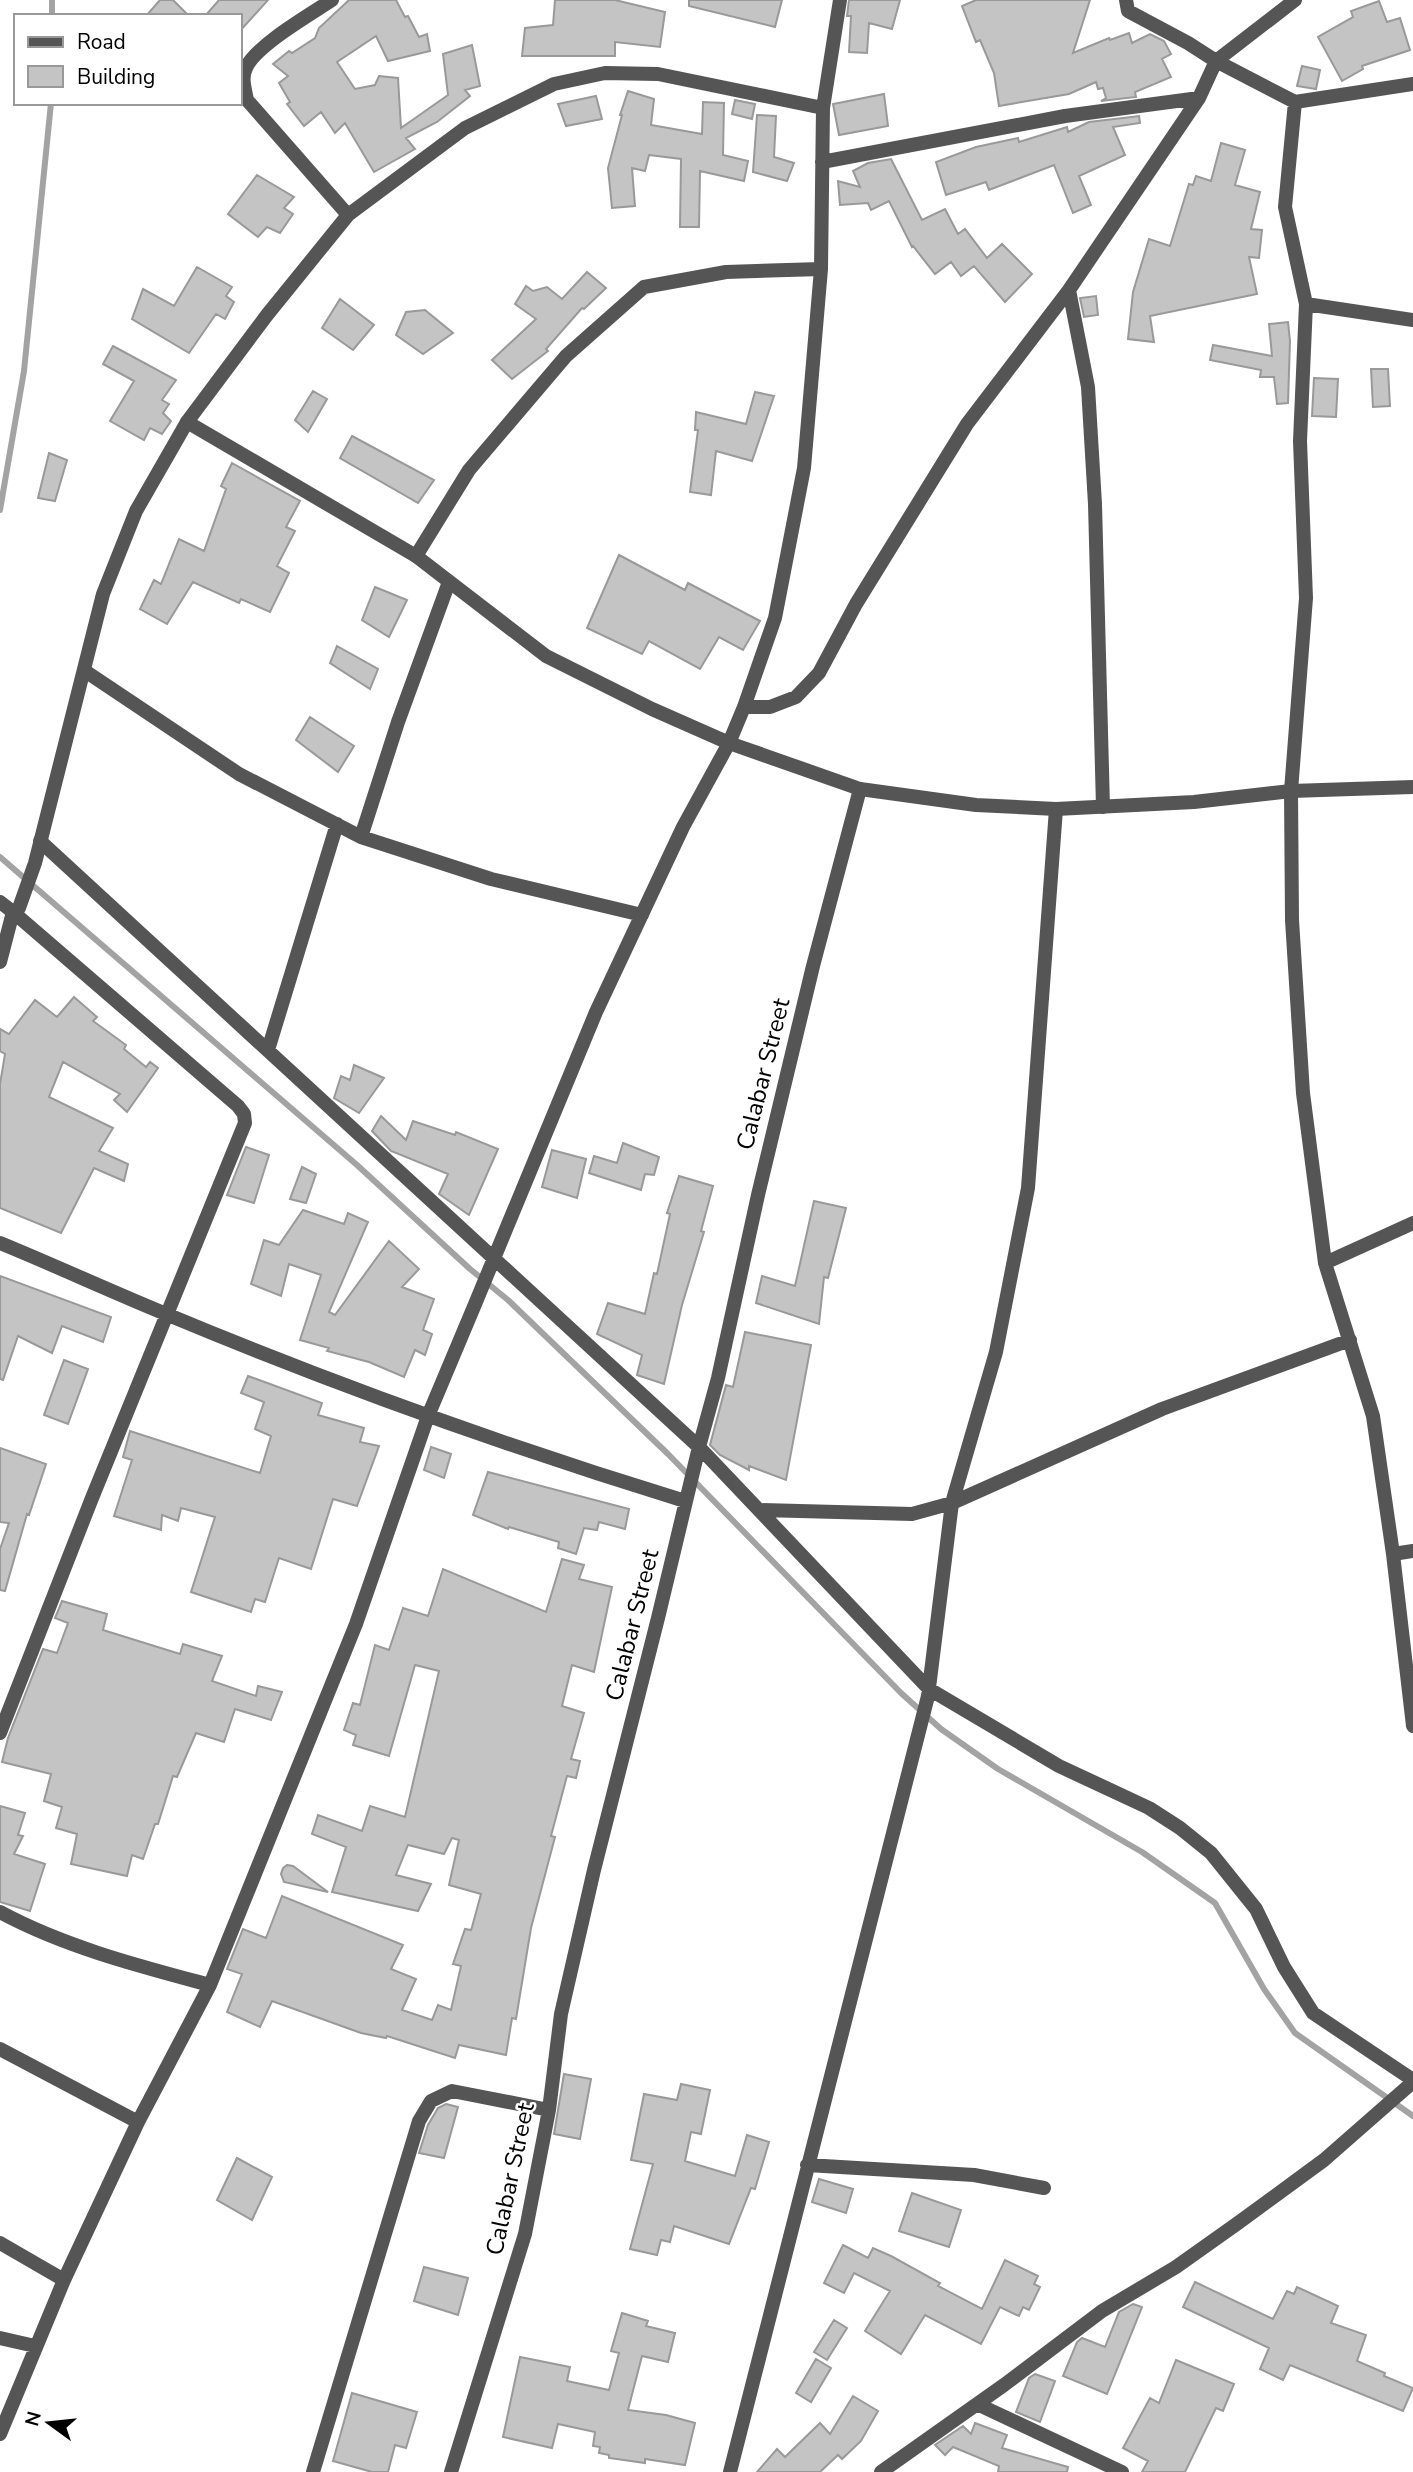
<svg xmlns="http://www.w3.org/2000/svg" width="1413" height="2472" viewBox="0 0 1413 2472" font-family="'Nunito Sans',sans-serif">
<rect width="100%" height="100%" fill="#fff"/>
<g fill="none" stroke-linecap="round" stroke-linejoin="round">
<path stroke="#a3a3a3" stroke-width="6" d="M52,0V16
M0,510L24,371L51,103
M0,857L357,1165L470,1269L508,1300L668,1454L901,1693L941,1729L998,1769L1142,1852L1215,1903L1264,1989L1295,2033L1413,2116"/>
</g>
<path fill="#c4c4c4" stroke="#999" stroke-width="2" d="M160,0H173L189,16H146Z
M219,0H268L240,31V16H205Z
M349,0H396L405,17L408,16L419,37L427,34L430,51L388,61L376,36L337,62L355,89L375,85L379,76L398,78L401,128L448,95L443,54L472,45L480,86L465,90L470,96L437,122L406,138L415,149L374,172L345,123L335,133L321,112L304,126L287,104L290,102L279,83L288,76L273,64L289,51L292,53L315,38L319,28Z
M555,0H615L665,12L660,47L615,42V56H522L525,28L553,25Z
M689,0H782L775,27L689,6Z
M849,0H900L892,29L869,23L867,53L849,52L851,16H847Z
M976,0H1090L1073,53L1109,38L1110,40L1129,33L1132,43L1150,34L1164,41L1171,54L1162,59L1171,77L1135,92L1136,97L1101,101L1106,98L1103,88L1098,89L1096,82L1069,94L999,106L994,73L980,40L976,42L962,6Z
M1379,1L1387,22L1400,18L1410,50L1362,66L1363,69L1342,81L1318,37L1353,17L1351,11Z
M1302,66L1320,70L1316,89L1297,86Z
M628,91L654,99L651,125L702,134L703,102L724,103L723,155L748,161L744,181L700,171L699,227H680L681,159L649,155L645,171L632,168L635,206L612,208L608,168L622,115H620Z
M884,94L888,126L839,135L833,104Z
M596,96L602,119L566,126L558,104Z
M735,100L755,104L752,119L732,114Z
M757,115L776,116L774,157L794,163L787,181L753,172Z
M1139,116L1140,123L1113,127L1125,155L1079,176L1091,205L1073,213L1054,165L989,190L986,182L946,195L936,162L976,147L1018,138L1019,142L1067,127L1068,132L1089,122Z
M1221,143L1245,150L1235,185L1260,192L1251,229L1262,230L1259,258L1249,257L1257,294L1150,316L1154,342L1128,339L1133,292L1149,239L1170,246L1189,184L1193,185L1196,176L1211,181Z
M891,159L922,220L945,209L958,234L965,229L987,258L1002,244L1032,274L1005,302L974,266L961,276L951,262L935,274L913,246L912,247L889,201L871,210L868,203L840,205L838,181L860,187L853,171L868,163Z
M257,175L294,197L284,208L293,214L280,233L267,227L258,237L228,214Z
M197,267L232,287L226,296L234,302L225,319L216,314L189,353L132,319L143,289L174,306Z
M587,272L606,288L584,309L582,308L546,349L548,351L512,379L492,360L536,319L515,304L526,286L533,291L547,287L562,299Z
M1096,296L1098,315L1084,317L1080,298Z
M340,299L374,325L353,350L322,328Z
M425,310L453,333L423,354L396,335L406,312Z
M1288,322L1290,341L1288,403L1277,404L1274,377H1260L1261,370L1210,360L1213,345L1272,356L1269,324Z
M113,346L176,380L162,400L169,404L163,413L171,421L162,434L150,428L144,440L110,421L134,381L103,364Z
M1371,369H1388L1390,406L1373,407Z
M1314,378L1338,379L1336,417L1312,416Z
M313,391L327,399L308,432L295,420Z
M755,392L774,396L752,461L716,451L711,495L690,492L698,430H695L696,412L746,424Z
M352,436L434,480L418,503L340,458Z
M49,453L67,460L55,501L38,498Z
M232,463L300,501L286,527L295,531L277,566L289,573L270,612L241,599L239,603L193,582L167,624L140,609L154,580L161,584L179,539L204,551L226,489L221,486Z
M619,555L685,590L688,583L760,621L743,650L719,637L700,669L649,641L642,654L587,628Z
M375,587L407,600L389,637L362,620Z
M337,646L378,669L370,689L330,663Z
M310,717L354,746L338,772L296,740Z
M74,997L97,1017L93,1021L126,1045L124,1049L146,1067L150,1062L158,1068L127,1112L114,1100L120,1094L63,1062L49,1097L113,1128L99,1151L128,1164L124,1181L94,1168L61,1233L0,1208V1084L5,1054L0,1051V1029L9,1034L35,1000L57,1017Z
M354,1065L384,1078L359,1113L334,1098L341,1076L350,1080Z
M381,1116L406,1140L413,1121L455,1135L456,1132L498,1149L469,1215L439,1194L448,1174L391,1151L372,1131Z
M623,1143L659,1157L654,1175L645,1174L641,1190L589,1173L594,1156L617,1163Z
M246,1147L269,1155L254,1203L227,1195Z
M552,1150L586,1159L577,1198L542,1187Z
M302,1167L316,1174L306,1203L290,1199Z
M679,1176L713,1186L701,1231L704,1232L682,1305L664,1384L637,1375L642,1355L597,1334L608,1303L645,1314L654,1273L657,1274L670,1214L667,1213Z
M814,1201L846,1208L828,1278L824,1277L819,1324L756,1303L762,1276L795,1286Z
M303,1210L344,1224L348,1213L368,1222L329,1312L335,1315L389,1241L419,1269L402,1287L434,1299L423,1330L432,1334L425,1355L415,1350L404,1377L369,1362L327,1351L329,1348L300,1340L321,1275L289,1264L281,1296L251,1284L264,1240L279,1245Z
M0,1276L111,1317L103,1342L62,1326L52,1353L18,1336L3,1380L0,1379Z
M745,1332L811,1345L786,1480L749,1466V1470L720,1455L710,1445L726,1385L733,1387Z
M64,1360L88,1369L68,1424L44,1415Z
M248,1376L322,1403L318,1415L364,1428L360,1442L379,1446L357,1506L333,1499L311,1569L279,1558L265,1602L255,1599L251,1612L191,1592L215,1517L181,1508L178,1521L162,1515L161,1530L114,1516L132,1460L123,1457L130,1431L260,1473L271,1436L255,1429L264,1402L241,1393Z
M431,1447L451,1454L444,1478L424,1470Z
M0,1448L46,1464L29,1515L27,1514L5,1591L0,1590V1549L9,1523L0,1522Z
M488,1472L629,1509L625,1529L599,1522L597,1530L584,1528L576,1554L558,1548L559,1542L509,1527L508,1529L473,1515Z
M562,1559L584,1565L579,1579L612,1587L594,1672L572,1665L562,1706L584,1713L571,1759L580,1761L576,1778L567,1776L551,1836L555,1837L531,1928L516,2019L512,2018L506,2055L459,2045L455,2058L387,2036L386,2038L361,2033L272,2001L260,2027L227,2012L242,1974L227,1969L243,1929L266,1938L282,1896L403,1945L391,1969L416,1979L402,2010L432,2020L438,2005L451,2010L461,1966L453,1964L465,1929L471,1930L472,1927L481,1894L449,1885L459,1840L452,1838L444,1854L408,1845L396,1875L431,1884L418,1911L332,1892L346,1847L312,1834L318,1815L362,1831L370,1806L405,1817L439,1671L415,1665L389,1756L353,1745L356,1735L344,1730L353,1703L360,1705L375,1645L389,1650L403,1608L428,1616L443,1569L546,1612Z
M62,1601L107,1614L103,1630L180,1654L183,1644L222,1656L212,1681L256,1696L258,1686L282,1692L271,1720L235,1709L224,1742L196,1733L177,1777L173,1776L158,1824H155L143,1859L132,1855L127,1876L71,1864L77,1834L56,1828L62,1807L44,1801L51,1774L2,1762L8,1738L43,1649L57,1653L68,1623L55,1618Z
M0,1806L25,1813L18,1835L23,1836L14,1854L45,1864L30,1911L0,1902Z
M287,1865L293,1866L328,1892L284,1882L281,1874L283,1868Z
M564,2074L591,2079L580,2139L554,2134Z
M681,2084L710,2090L701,2134L691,2132L685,2161L735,2176L747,2135L769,2142L755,2189L751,2188L729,2244L674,2226L670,2242L661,2240L657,2255L630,2249L653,2164L631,2160L644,2094L677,2100Z
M446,2104L458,2107L444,2158L419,2153L428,2125L438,2108Z
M237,2158L272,2177L252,2220L217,2200Z
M819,2179L853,2189L846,2213L812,2202Z
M912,2193L961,2210L949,2247L899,2231Z
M843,2245L868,2258L873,2248L891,2256L940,2283L938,2286L982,2309L1005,2260L1038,2276L1034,2284L1040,2287L1029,2310L1023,2307L1019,2316L1000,2307L981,2344L925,2315L901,2354L865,2331L890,2291L854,2273L844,2293L824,2283Z
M424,2267L468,2278L458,2315L414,2301Z
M1195,2282L1273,2319L1287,2291L1294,2294L1297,2287L1338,2306L1331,2323L1366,2335L1357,2361L1385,2373L1384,2376L1413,2388L1403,2411L1290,2365L1283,2380L1260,2369L1269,2348L1183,2307Z
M1133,2304L1142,2307L1107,2394L1063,2376L1077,2342L1082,2338L1105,2347L1119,2312Z
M622,2313L648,2321L646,2326L675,2333L668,2362L642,2356L628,2410L666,2415L695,2423L685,2465L645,2459V2463L609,2458V2455L599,2453L600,2447L593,2446L595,2432L558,2424L552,2448L503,2437L520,2357L570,2367L567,2381L609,2390L619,2353L611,2351Z
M834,2320L847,2328L827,2360L814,2352Z
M816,2359L831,2368L811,2402L796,2393Z
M1176,2360L1234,2384L1223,2411L1216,2408L1185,2472H1142L1148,2461L1123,2448L1150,2398L1159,2403Z
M1035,2374L1055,2381L1040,2422L1016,2412L1029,2378Z
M352,2393L417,2412L406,2448L395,2445L388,2472H372L333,2461Z
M853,2396L878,2411L861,2441L842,2459L838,2455L820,2472H757L777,2449L785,2457L820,2423L830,2434Z
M975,2423L1007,2435L1002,2448L1068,2467L1067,2472H998L999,2466L953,2447L945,2455L935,2445L963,2426L971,2434Z"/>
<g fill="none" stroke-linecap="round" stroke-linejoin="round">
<path stroke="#555" stroke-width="14" d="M332,0C311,14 255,46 246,68C241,78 245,89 247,100L348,215
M1295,0L1216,61L1295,102L1413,84
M1295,102L1285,207L1306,304
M822,162L1065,116L1199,98
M1069,290L1088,387L1095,504L1103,807
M1413,320L1306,304L1300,441L1306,598L1291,791L1292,920L1303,1093L1325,1263L1373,1416L1393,1554L1413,1726
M187,422L267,315L348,215L465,128L554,84L605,73L658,74L823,108
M416,556L469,470L566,356L644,287L726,272L821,269
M85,671L239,774L361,837L491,879L642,915
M744,707H770L796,697L819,673L856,604L967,424L1069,290L1199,98L1216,61L1188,43L1128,11L1126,0
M361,837L398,722L449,582
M40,841L699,1447L929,1689L1059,1766L1149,1808L1180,1828L1211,1853L1256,1909L1284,1967L1313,2013L1413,2080
M0,962L13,912L238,1106L244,1114L245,1123L92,1498L0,1733
M268,1050L337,824
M0,1243C56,1266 110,1291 166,1314C336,1385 509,1447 685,1501
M1325,1263L1413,1223
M759,1510L912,1514L952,1503L1162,1409L1350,1340
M1393,1554L1413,1551
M0,1912C65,1947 139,1966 210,1985
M0,2049L138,2122
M807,2165L974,2175L1044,2188
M0,2243L64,2280
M0,2338L35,2346
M977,2404L1122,2472
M0,2434L64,2280L138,2122L210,1985L356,1624L428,1416L473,1309L596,1012L683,827L729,743L744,707L775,618L804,468L821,269L823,108L840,0
M313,2472L419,2121L431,2101L452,2091L549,2110
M451,2472L525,2234L549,2110L561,2014L594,1870L658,1618L699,1447L718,1378L758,1195L813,966L860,789
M730,2472L928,1696L952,1503L996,1352L1028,1188L1056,809
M881,2472L1004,2385L1102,2311L1176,2267L1238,2223L1324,2160L1413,2082"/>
<path stroke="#555" stroke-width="14" d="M0,902L13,912L19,908L35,863L103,594L136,511L187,422L416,556L546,656L652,709L729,743L860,789L976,805L1056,809L1194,802L1291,791L1413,787"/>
</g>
<g text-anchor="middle" stroke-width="5" stroke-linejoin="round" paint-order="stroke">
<g font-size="24" fill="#000" stroke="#fff">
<text transform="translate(763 1074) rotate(-76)" y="8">Calabar Street</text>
<text transform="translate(632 1625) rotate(-76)" y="8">Calabar Street</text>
<text transform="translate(510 2179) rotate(-78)" y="8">Calabar Street</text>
</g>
</g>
<rect x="14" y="14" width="228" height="91" fill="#ffffff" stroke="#999999" stroke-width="2"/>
<rect x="28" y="37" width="35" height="10" fill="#555555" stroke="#999999" stroke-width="2"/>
<text x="77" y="49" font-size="21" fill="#000000">Road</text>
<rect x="28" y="66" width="35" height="21" fill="#c4c4c4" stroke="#999999" stroke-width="2"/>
<text x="77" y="84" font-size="21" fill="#000000">Building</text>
<g transform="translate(49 2423) rotate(285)" stroke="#ffffff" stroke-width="5" paint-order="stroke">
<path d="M0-5L12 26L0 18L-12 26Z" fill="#000000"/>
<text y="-10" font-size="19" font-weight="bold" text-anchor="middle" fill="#000000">N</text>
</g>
</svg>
